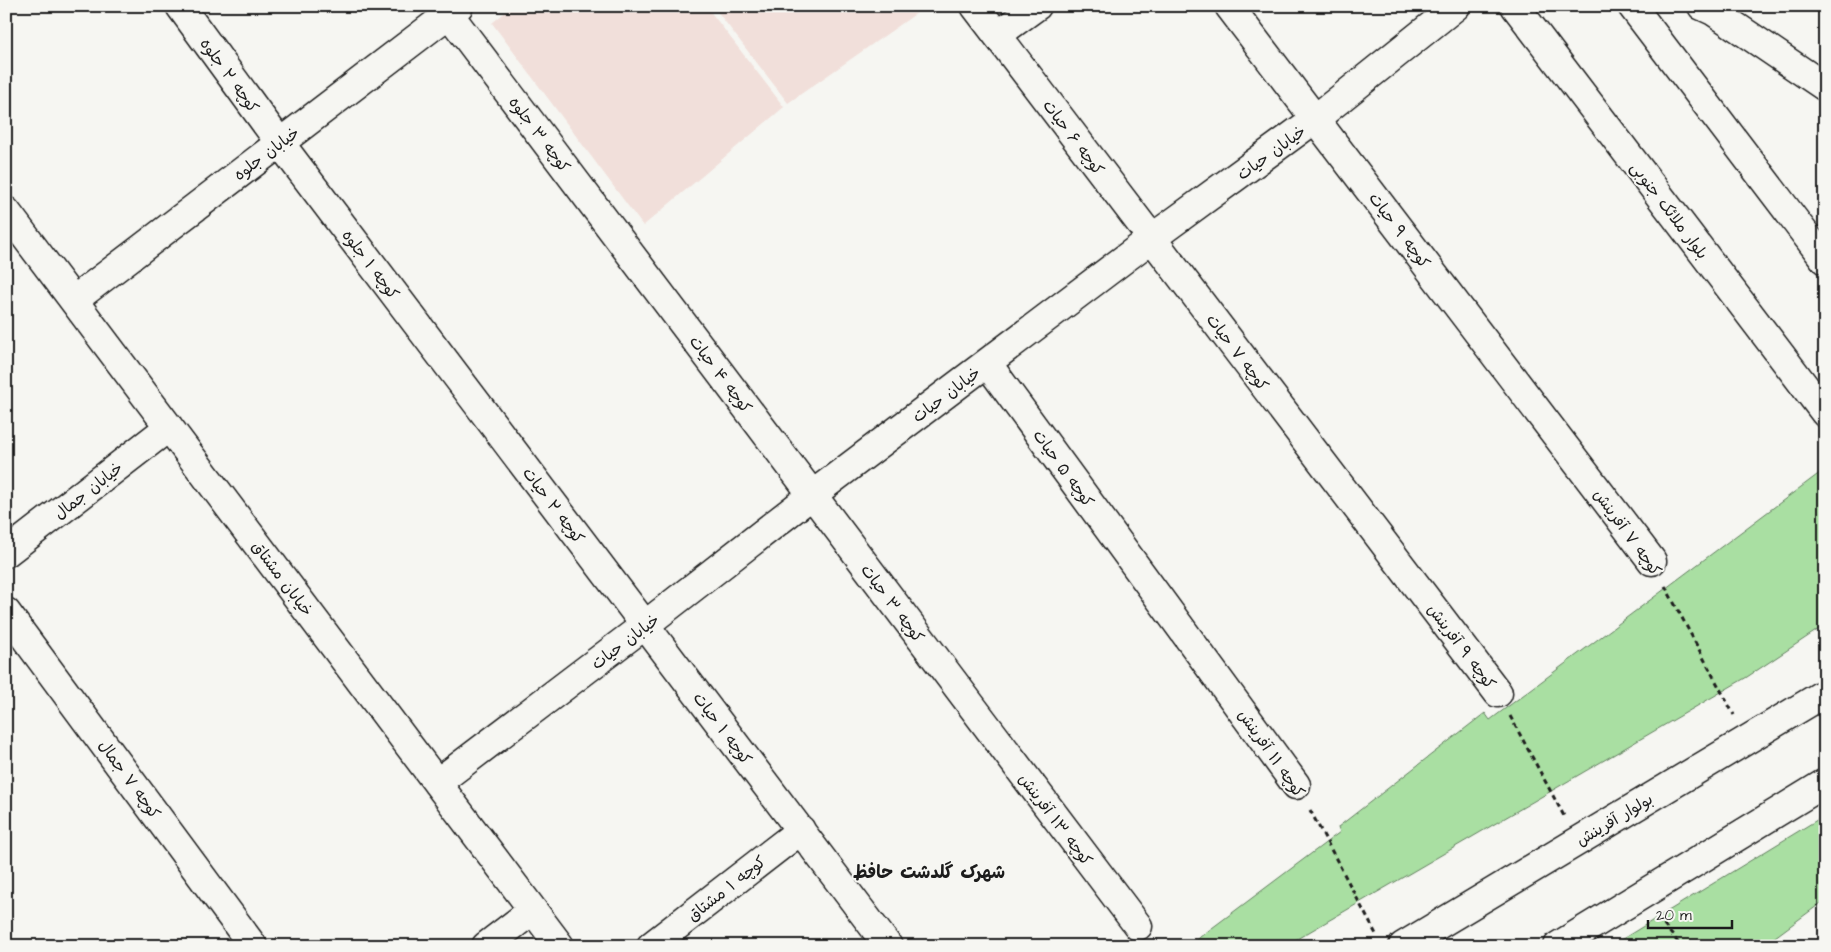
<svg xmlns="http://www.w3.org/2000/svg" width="1831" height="952" viewBox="0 0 1831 952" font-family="'Architects Daughter','Playpen Sans Arabic',sans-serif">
<rect width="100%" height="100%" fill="#f6f6f2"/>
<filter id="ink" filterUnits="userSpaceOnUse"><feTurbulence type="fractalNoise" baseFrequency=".02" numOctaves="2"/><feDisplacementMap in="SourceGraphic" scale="10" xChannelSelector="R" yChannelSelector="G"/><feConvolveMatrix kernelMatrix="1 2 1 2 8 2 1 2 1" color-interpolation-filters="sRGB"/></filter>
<g filter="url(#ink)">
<path fill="#f1dfda" d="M513,6H706L784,107L643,226L492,23Z
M713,6H927L788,103Z"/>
<path fill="#a9dfa2" stroke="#627e5f" d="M1825,469V625L1747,677L1285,946H1188L1340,832L1338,827L1485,713L1490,720Z
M1825,815V900L1763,946H1611Z"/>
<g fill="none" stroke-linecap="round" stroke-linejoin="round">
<defs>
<path id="minor" d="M180,6L280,143L888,946
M443,6L1138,926
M975,6L1498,693
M1229,6L1652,561
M1702,6L1713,11L1825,87
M997,35L1037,6
M6,211L560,946
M74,300L459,6
M987,363L1296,785
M6,553L169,427
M6,612L253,946
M437,783L645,625L812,495L1152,238L1315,119L1456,6
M486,946L533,910
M651,946L801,830"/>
<path id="major" d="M1515,6L1825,413
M1632,6L1825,260
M1403,946L1825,693
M1558,946L1825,783"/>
</defs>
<use href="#minor" stroke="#1c1c1c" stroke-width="31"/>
<use href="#major" stroke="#1c1c1c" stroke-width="31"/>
<path stroke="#1c1c1c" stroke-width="3" stroke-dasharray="5 4" stroke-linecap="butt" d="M1665,586L1734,715
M1510,716L1564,816
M1310,810L1377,936
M1658,918L1681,946"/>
<use href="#minor" stroke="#f6f6f2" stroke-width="28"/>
<use href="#major" stroke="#f6f6f2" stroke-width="28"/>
</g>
</g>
<g text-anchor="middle" stroke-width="4" stroke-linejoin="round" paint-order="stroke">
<g font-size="16" fill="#1c1c1c" stroke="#f6f6f2">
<text transform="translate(230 75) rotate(54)" y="6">کوچه ۲ جلوه</text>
<text transform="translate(540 134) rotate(53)" y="6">کوچه ۳ جلوه</text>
<text transform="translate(1074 137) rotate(53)" y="6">کوچه ۶ حیات</text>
<text transform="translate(1271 152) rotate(-36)" y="6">خیابان حیات</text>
<text transform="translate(266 153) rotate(-37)" y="6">خیابان جلوه</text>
<text transform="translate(1670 210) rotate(53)" y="6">بلوار ملائک جنوبی</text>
<text transform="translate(1400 230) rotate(53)" y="6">کوچه ۹ حیات</text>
<text transform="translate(371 264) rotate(53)" y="6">کوچه ۱ جلوه</text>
<text transform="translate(1238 352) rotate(53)" y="6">کوچه ۷ حیات</text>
<text transform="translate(721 374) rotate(53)" y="6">کوچه ۴ حیات</text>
<text transform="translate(946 394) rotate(-37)" y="6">خیابان حیات</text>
<text transform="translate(1064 468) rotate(54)" y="6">کوچه ۵ حیات</text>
<text transform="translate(88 490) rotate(-38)" y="6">خیابان جمال</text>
<text transform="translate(554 505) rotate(53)" y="6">کوچه ۲ حیات</text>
<text transform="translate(1628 532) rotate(54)" y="6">کوچه ۷ آفرینش</text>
<text transform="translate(283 578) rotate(53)" y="6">خیابان مشتاق</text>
<text transform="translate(893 603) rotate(53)" y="6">کوچه ۳ حیات</text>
<text transform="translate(625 641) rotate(-37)" y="6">خیابان حیات</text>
<text transform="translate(1462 646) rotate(53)" y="6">کوچه ۹ آفرینش</text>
<text transform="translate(723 728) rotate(53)" y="6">کوچه ۱ حیات</text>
<text transform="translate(1272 753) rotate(55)" y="6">کوچه ۱۱ آفرینش</text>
<text transform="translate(130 779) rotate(54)" y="6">کوچه ۷ جمال</text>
<text transform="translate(1056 819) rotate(53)" y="6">کوچه ۱۳ آفرینش</text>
<text transform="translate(1614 819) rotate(-31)" y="6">بولوار آفرینش</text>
<text transform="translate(726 888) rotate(-38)" y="6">کوچه ۱ مشتاق</text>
</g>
<g font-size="18" font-weight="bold" fill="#1c1c1c" stroke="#f6f6f2">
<text x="929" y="878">شهرک گلدشت حافظ</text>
</g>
</g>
<rect width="1831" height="952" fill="none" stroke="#f6f6f2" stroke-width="25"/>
<rect x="12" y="12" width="1806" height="927" fill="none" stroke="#1c1c1c" stroke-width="2" filter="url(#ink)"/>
<path d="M1648 920v8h84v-8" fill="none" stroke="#1c1c1c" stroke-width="2.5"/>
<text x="1656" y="920" font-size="15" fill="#1c1c1c" stroke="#f6f6f2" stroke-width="4" paint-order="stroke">20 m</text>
</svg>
